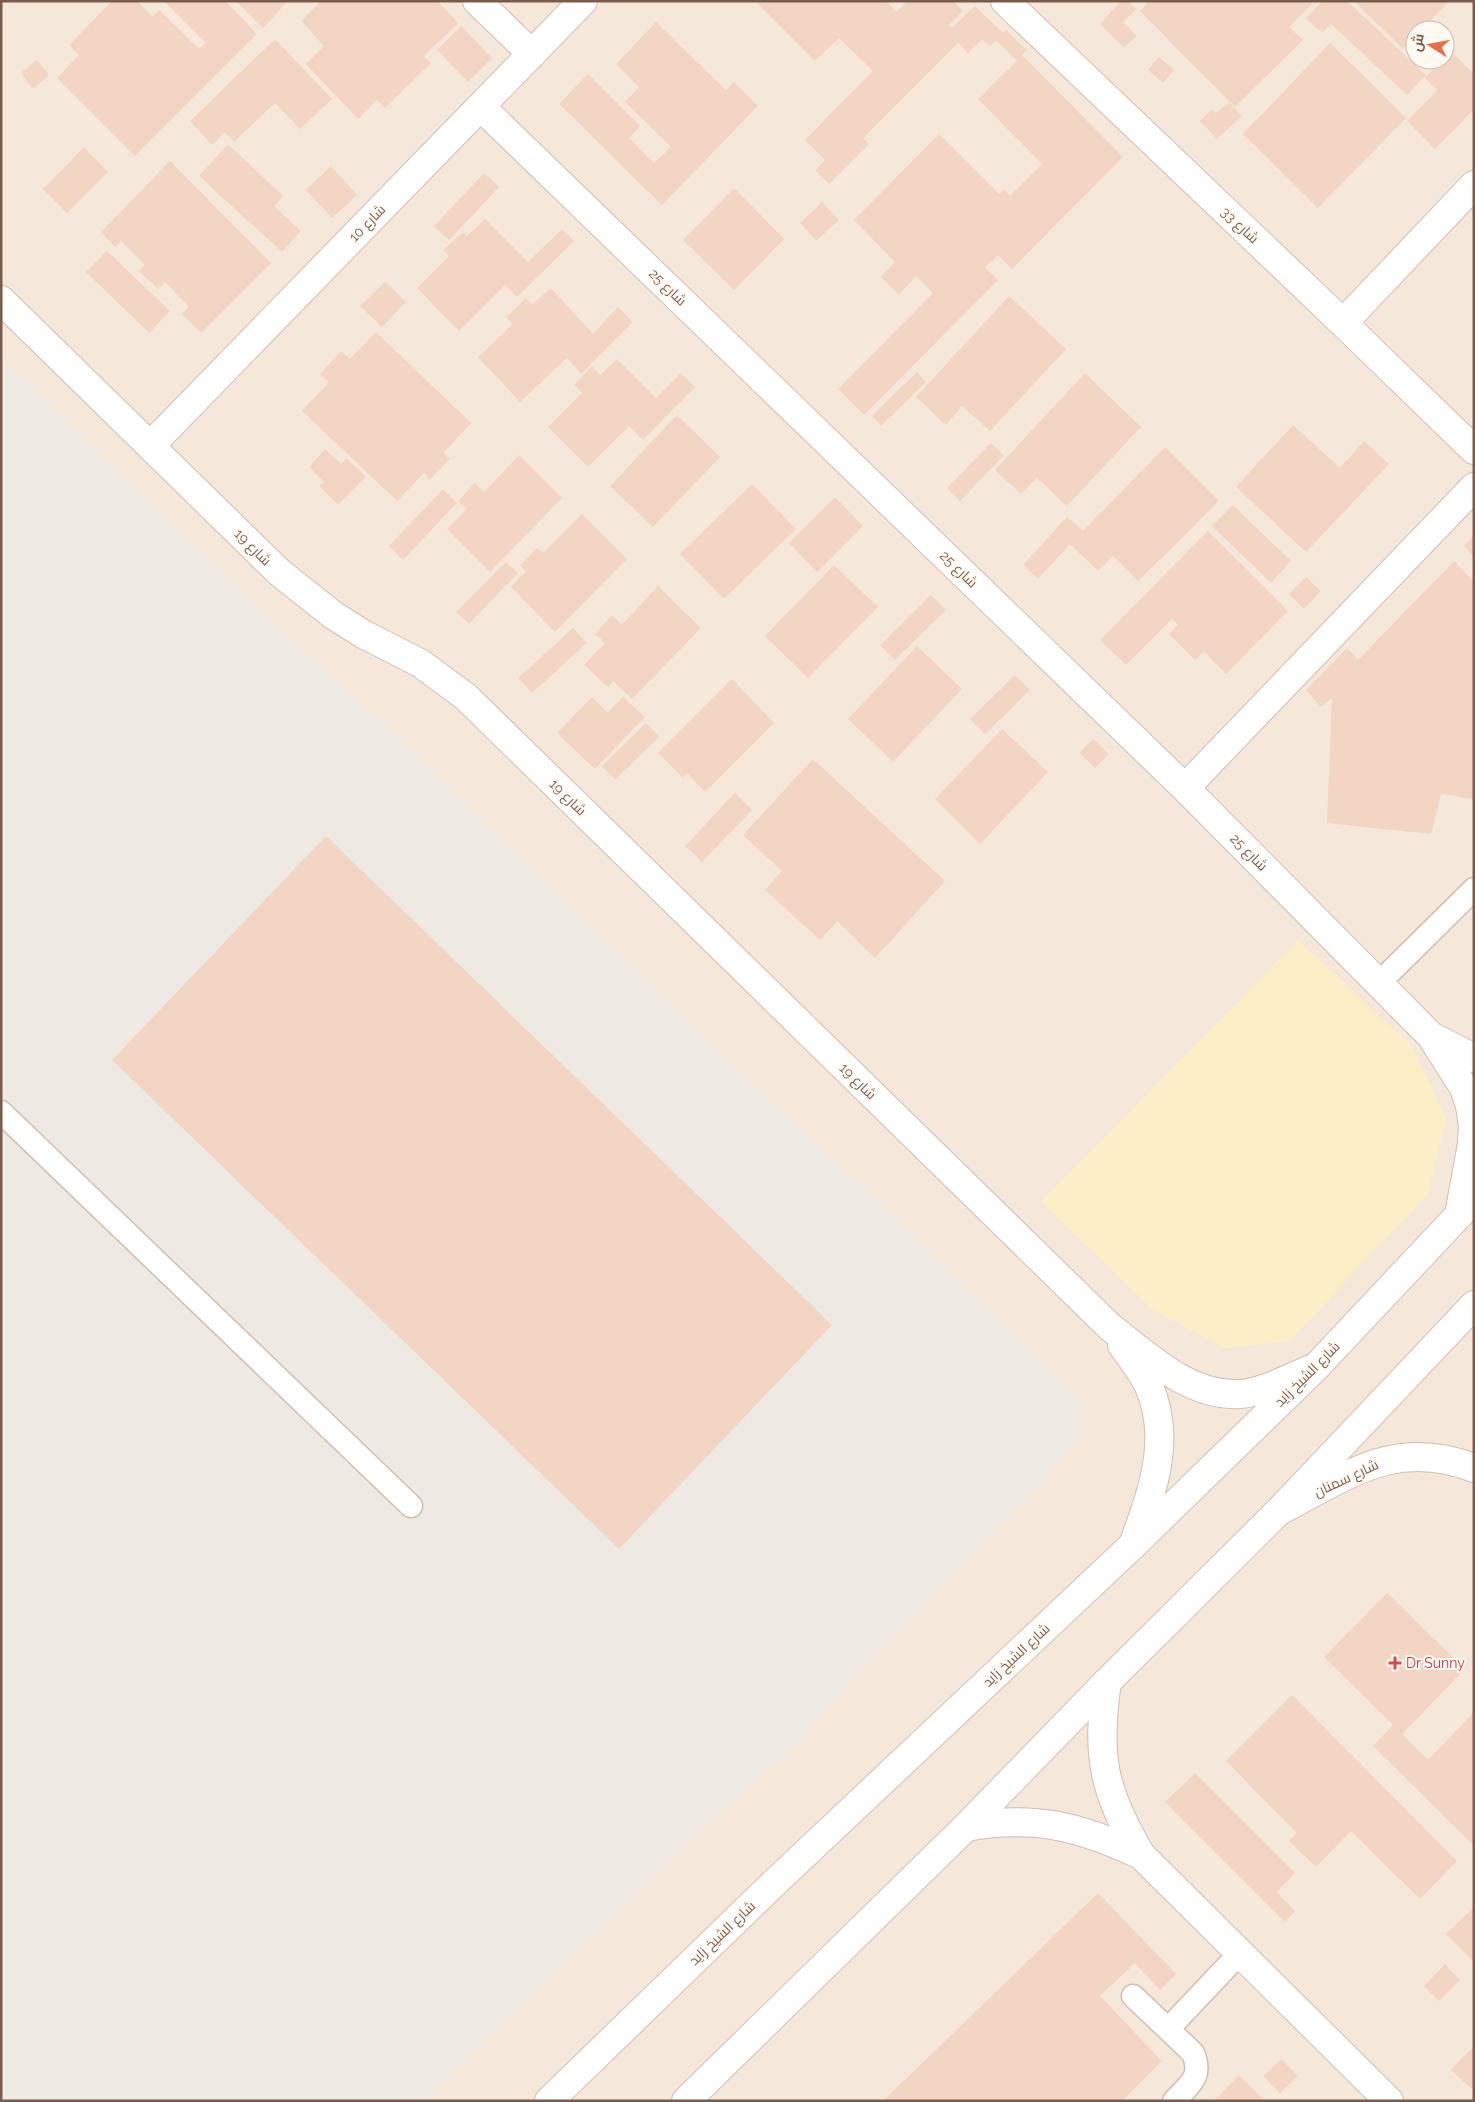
<svg xmlns="http://www.w3.org/2000/svg" width="1475" height="2102" viewBox="0 0 1475 2102" font-family="Raleway,Cairo,sans-serif">
<rect width="100%" height="100%" fill="#fdf6ec"/>
<path fill="#f5e8da" fill-rule="evenodd" d="M1,1H1474V2101H1ZM1415,30H1445V60H1415Z"/>
<path fill="#efe9e4" d="M1,361L345,689L1082,1401L1078,1441L796,1742L421,2101H1Z"/>
<path fill="#fcefc7" d="M1298,940L1412,1046L1446,1119L1428,1194L1290,1341L1224,1348L1155,1311L1041,1202Z"/>
<path fill="#f3d5c3" d="M112,1H137L153,17L159,10L199,49L206,43L164,1H225L257,34L135,156L57,78L79,55L69,45Z
M236,1H288L263,28Z
M321,1H438L458,23L424,56L431,63L385,108L377,100L358,119L306,64L324,46L301,21Z
M755,1H886L897,12L907,1H953L963,11L949,25L952,28L975,6L1003,33L1006,30L1027,50L1022,55L1123,157L1012,269L998,255L985,267L998,280L864,415L838,389L933,293L916,276L899,295L881,277L895,262L854,220L939,134L999,194L1004,189L1010,196L1042,164L978,99L1017,61L996,40L990,46L982,39L968,53L958,43L863,138L869,144L829,184L815,170L825,160L805,140L873,71L839,38L815,61Z
M1121,1H1128L1136,9L1123,22L1137,36L1124,48L1100,24Z
M1149,1H1308L1312,4L1289,27L1303,40L1235,107L1140,11Z
M1322,1H1347L1426,75L1407,95L1331,24L1322,33L1306,18Z
M1354,1H1449L1422,30H1415V37L1403,49Z
M656,22L726,90L734,82L758,106L662,205L559,104L588,74L640,126L629,138L654,163L671,147L625,102L639,87L616,64Z
M461,26L492,58L468,82L437,50Z
M275,39L332,99L300,129L275,103L234,142L225,132L212,145L190,121Z
M1330,43L1406,118L1318,208L1243,134Z
M1450,51L1474,74V109L1435,149L1407,121L1437,90L1425,78L1441,60H1445V56Z
M1159,57L1174,70L1163,83L1148,70Z
M37,60L49,75L33,89L21,73Z
M1229,102L1242,116L1217,139L1200,121L1212,109L1216,113Z
M228,144L283,196L274,206L301,231L282,252L199,176Z
M84,147L108,172L67,213L43,189Z
M170,161L271,263L201,333L182,314L189,307L165,282L158,289L139,271L145,265L121,241L115,247L101,232Z
M331,166L357,195L332,218L306,190Z
M484,173L499,187L449,240L434,226Z
M734,188L784,239L734,290L683,240Z
M822,202L839,220L816,241L800,223Z
M485,219L528,262L562,229L574,241L517,297L505,285L459,331L417,288L449,256L443,250L463,232L467,236Z
M107,251L170,311L149,333L86,272Z
M385,282L406,302L382,327L360,306Z
M551,288L593,334L618,307L633,322L581,374L567,358L520,402L478,357L513,324L506,317L526,298L532,305Z
M1009,296L1066,349L990,431L962,406L946,425L916,397Z
M376,332L471,423L443,453L450,459L430,479L424,473L397,501L302,411L329,382L320,374L341,351L350,359Z
M617,359L656,398L681,373L695,387L643,440L629,426L588,467L548,427L582,393L574,385L592,366L600,375Z
M917,372L926,382L881,426L872,416Z
M1085,373L1141,427L1067,506L1037,478L1021,494L995,470Z
M677,415L720,457L653,527L610,486Z
M1293,425L1340,468L1364,441L1389,464L1306,552L1236,487Z
M991,443L1004,455L960,501L947,488Z
M1165,447L1219,501L1138,581L1113,556L1098,571L1070,544L1038,579L1023,565L1067,517L1083,531Z
M325,449L341,464L346,458L366,477L338,505L319,486L324,482L309,467Z
M519,455L562,498L490,572L447,529L467,509L458,501L475,483L484,492Z
M752,484L796,529L724,599L680,554Z
M443,489L457,503L403,560L389,546Z
M835,497L863,526L817,572L789,543Z
M1233,505L1291,561L1271,583L1212,526Z
M582,514L627,559L555,632L511,587L526,571L520,565L537,548L543,553Z
M1208,531L1288,611L1226,674L1204,651L1195,660L1169,634L1178,625L1172,619L1126,665L1100,640Z
M1474,536V557L1464,546Z
M1454,561L1474,582V799L1441,794L1431,834L1327,823L1332,698L1321,707L1306,690L1347,648L1358,660Z
M506,562L518,573L469,624L456,612Z
M834,565L878,607L808,678L765,636Z
M1306,577L1321,591L1304,609L1289,594Z
M658,586L701,628L632,699L613,681L608,687L584,665L605,643L595,634L612,615L622,625Z
M931,595L946,610L895,660L880,645Z
M573,628L587,643L532,693L518,678Z
M917,646L962,689L893,762L848,719Z
M1015,675L1030,690L985,734L970,719Z
M732,679L774,723L705,792L688,774L683,778L658,753Z
M592,697L608,713L623,697L645,717L595,769L557,733Z
M646,723L659,737L615,780L602,766Z
M1002,729L1048,772L980,844L935,799Z
M1093,739L1109,754L1095,768L1080,753Z
M813,759L945,881L875,958L837,921L820,940L765,890L782,871L743,835Z
M735,793L752,810L702,862L685,846Z
M326,836L832,1325L619,1549L112,1060Z
M1387,1593L1465,1669L1402,1734L1428,1760L1474,1712V1846L1373,1746L1393,1725L1324,1657Z
M1292,1695L1457,1861L1420,1899L1351,1831L1316,1867L1289,1841L1297,1833L1226,1761Z
M1195,1773L1295,1873L1277,1892L1295,1911L1285,1922L1165,1802Z
M1098,1893L1176,1974L1160,1990L1135,1963L1100,1996L1162,2061L1122,2101H883Z
M1474,1907V1962L1446,1934Z
M1445,1964L1460,1980L1439,2001L1424,1986Z
M1474,2046V2091L1451,2070Z
M1281,2059L1298,2076L1280,2093L1263,2076Z
M1239,2075L1265,2101H1214Z"/>
<g fill="none" stroke-linecap="round" stroke-linejoin="round">
<defs>
<path id="service" d="M1379,983L1474,889
M1,1112L411,1506
M1133,1996L1193,2053C1203,2077 1190,2084 1174,2101
M1168,2029L1240,1953"/>
<path id="minor" d="M477,1L532,54
M1005,1L1343,323L1474,450
M481,107L1185,788L1431,1036L1464,1088L1470,1106L1473,1125L1472,1144L1459,1215
M1,300L279,572L333,615L363,634L420,663L466,697L1110,1327C1148,1356 1189,1397 1240,1394C1266,1392 1292,1376 1316,1367
M1343,323L1474,185
M151,445L583,1
M1185,788L1474,487
M1433,1037L1474,1058
M1122,1345C1130,1357 1141,1370 1148,1384C1173,1439 1152,1492 1133,1545
M1283,1509C1350,1474 1396,1438 1474,1468
M1107,1682C1096,1756 1103,1790 1141,1855L1389,2101
M966,1827C1034,1815 1079,1826 1141,1855"/>
<path id="secondary" d="M549,2101L770,1887L1133,1545L1316,1367L1474,1199
M686,2101L966,1827L1107,1682L1279,1511L1474,1305"/>
</defs>
<use href="#service" stroke="#d1beb0" stroke-width="25"/>
<use href="#minor" stroke="#d1beb0" stroke-width="30"/>
<use href="#secondary" stroke="#d6c0b0" stroke-width="30"/>
<use href="#service" stroke="#fff" stroke-width="22"/>
<use href="#minor" stroke="#fff" stroke-width="28"/>
<use href="#secondary" stroke="#fff" stroke-width="28"/>
</g>
<path fill="#e0444e" stroke="#fffaf3" stroke-width="2" d="M1392.5 1655.5h5v5h5v5h-5v5h-5v-5h-5v-5h5z"/>
<g text-anchor="middle" stroke-width="4" stroke-linejoin="round" paint-order="stroke">
<g font-size="14" fill="#7a5c4d" stroke="#fffaf3">
<text transform="translate(367 223) rotate(-46)" y="5">شارع 10</text>
<text transform="translate(1240 225) rotate(43)" y="5">شارع 33</text>
<text transform="translate(668 287) rotate(44)" y="5">شارع 25</text>
<text transform="translate(253 547) rotate(45)" y="5">شارع 19</text>
<text transform="translate(959 569) rotate(44)" y="5">شارع 25</text>
<text transform="translate(568 797) rotate(44)" y="5">شارع 19</text>
<text transform="translate(1249 852) rotate(45)" y="5">شارع 25</text>
<text transform="translate(858 1081) rotate(44)" y="5">شارع 19</text>
<text transform="translate(1307 1374) rotate(-45)" y="5">شارع الشيخ زايد</text>
<text transform="translate(1346 1478) rotate(-25)" y="5">شارع سمنان</text>
<text transform="translate(1016 1655) rotate(-43)" y="5">شارع الشيخ زايد</text>
<text transform="translate(722 1933) rotate(-44)" y="5">شارع الشيخ زايد</text>
</g>
<g font-size="14" fill="#be3a42" stroke="#fffaf3" text-anchor="start">
<text x="1406" y="1668">Dr Sunny</text>
</g>
</g>
<rect width="1475" height="2102" fill="none" stroke="#7a5c4d" stroke-width="5"/>
<g transform="translate(1430 45) rotate(281)"><circle r="24" fill="#fffaf3" stroke="#cabbb1"/>
<path d="M0-4L9 19L0 12L-9 19Z" fill="#e76f51"/>
<text y="-8" font-size="14" font-weight="bold" text-anchor="middle" fill="#7a5c4d">ش</text>
</g>
</svg>
